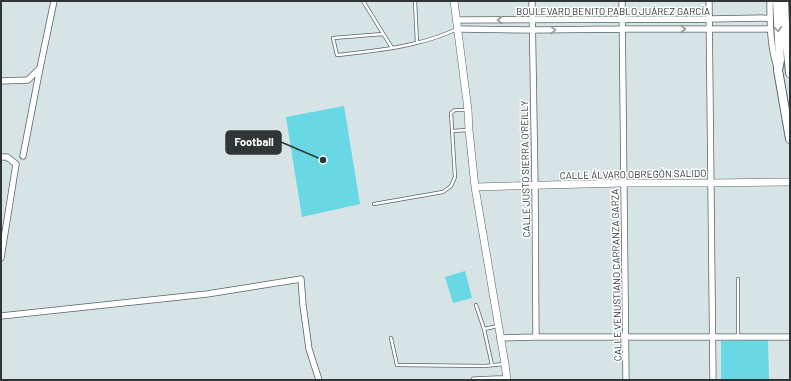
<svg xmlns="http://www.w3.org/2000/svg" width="791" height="381" viewBox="0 0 791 381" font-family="Barlow,sans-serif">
<rect width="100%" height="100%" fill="#d6e4e6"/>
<path fill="#67d8e4" d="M344,106L360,204L302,217L286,117Z
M465,271L472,298L453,303L445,277Z
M768,340L769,380H721V341Z"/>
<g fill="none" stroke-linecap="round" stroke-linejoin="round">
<defs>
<path id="service" d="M363,1L392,48
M415,1L417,43
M383,34L333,38L337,55C363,52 390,50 416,43C430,40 444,35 457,29
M452,131L467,130
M374,204L443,192L451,186L455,177L451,113L455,110H467
M738,279V336
M476,305L484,329L492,365
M484,329L498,326
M391,338L397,365L485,366L504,364"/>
<path id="minor" d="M532,1L535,186L536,337
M622,1L626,380
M709,1L713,380
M770,1C770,24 770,48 778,70
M457,20L709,19L770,18
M458,29L532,30L622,29H770
M1,81L28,80L40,68
M23,156L40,68L54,1
M1,157H7L16,164L1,258
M1,316L207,294L301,279L303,305L309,349L319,380
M500,338L536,337H790
M474,380L497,379H507"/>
<path id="tertiary" d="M454,1L468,110L469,130L475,187L505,364L507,380
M475,187L623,183H711L790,182"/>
<path id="secondary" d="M777,1L780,60L778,70L790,139
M784,1L785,23L790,73"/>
</defs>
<use href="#service" stroke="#586566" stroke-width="4"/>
<use href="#minor" stroke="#586566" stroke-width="7"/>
<use href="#tertiary" stroke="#586566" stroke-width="8"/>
<use href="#secondary" stroke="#586566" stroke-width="10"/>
<use href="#service" stroke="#fff" stroke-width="2.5"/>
<use href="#minor" stroke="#fff" stroke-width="5.5"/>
<use href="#tertiary" stroke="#fff" stroke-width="7"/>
<use href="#secondary" stroke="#fff" stroke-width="8"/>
</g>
<defs><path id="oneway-chevron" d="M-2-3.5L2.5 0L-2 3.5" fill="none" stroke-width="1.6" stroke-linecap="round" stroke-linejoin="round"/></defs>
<g stroke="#989a9a">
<use href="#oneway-chevron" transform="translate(500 20) rotate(-180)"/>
<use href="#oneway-chevron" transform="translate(683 29)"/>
<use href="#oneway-chevron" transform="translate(778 29) rotate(87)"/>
<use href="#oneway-chevron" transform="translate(553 30) rotate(-1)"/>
</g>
<g text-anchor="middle" stroke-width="3" stroke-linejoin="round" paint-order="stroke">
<g font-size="10" fill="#303636" stroke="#fff">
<text x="613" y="15">BOULEVARD BENITO PABLO JUÁREZ GARCÍA</text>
<text transform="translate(525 169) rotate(-91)" y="4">CALLE JUSTO SIERRA O'REILLY</text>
<text transform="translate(633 174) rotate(-1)" y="4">CALLE ÁLVARO OBREGÓN SALIDO</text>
<text transform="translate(616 275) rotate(-91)" y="4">CALLE VENUSTIANO CARRANZA GARZA</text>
</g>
</g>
<path fill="none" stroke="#303636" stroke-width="1.5" d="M323 160L281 142"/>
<circle fill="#303636" stroke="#fff" stroke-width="1.5" cx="323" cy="160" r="4"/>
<rect fill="#303636" stroke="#303636" stroke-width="1.5" x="226" y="131" width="55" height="23" rx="4"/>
<g font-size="11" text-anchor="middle" font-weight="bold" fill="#fff">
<text x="254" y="146">Football</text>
</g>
<rect width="791" height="381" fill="none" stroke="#303636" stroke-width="4"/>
</svg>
